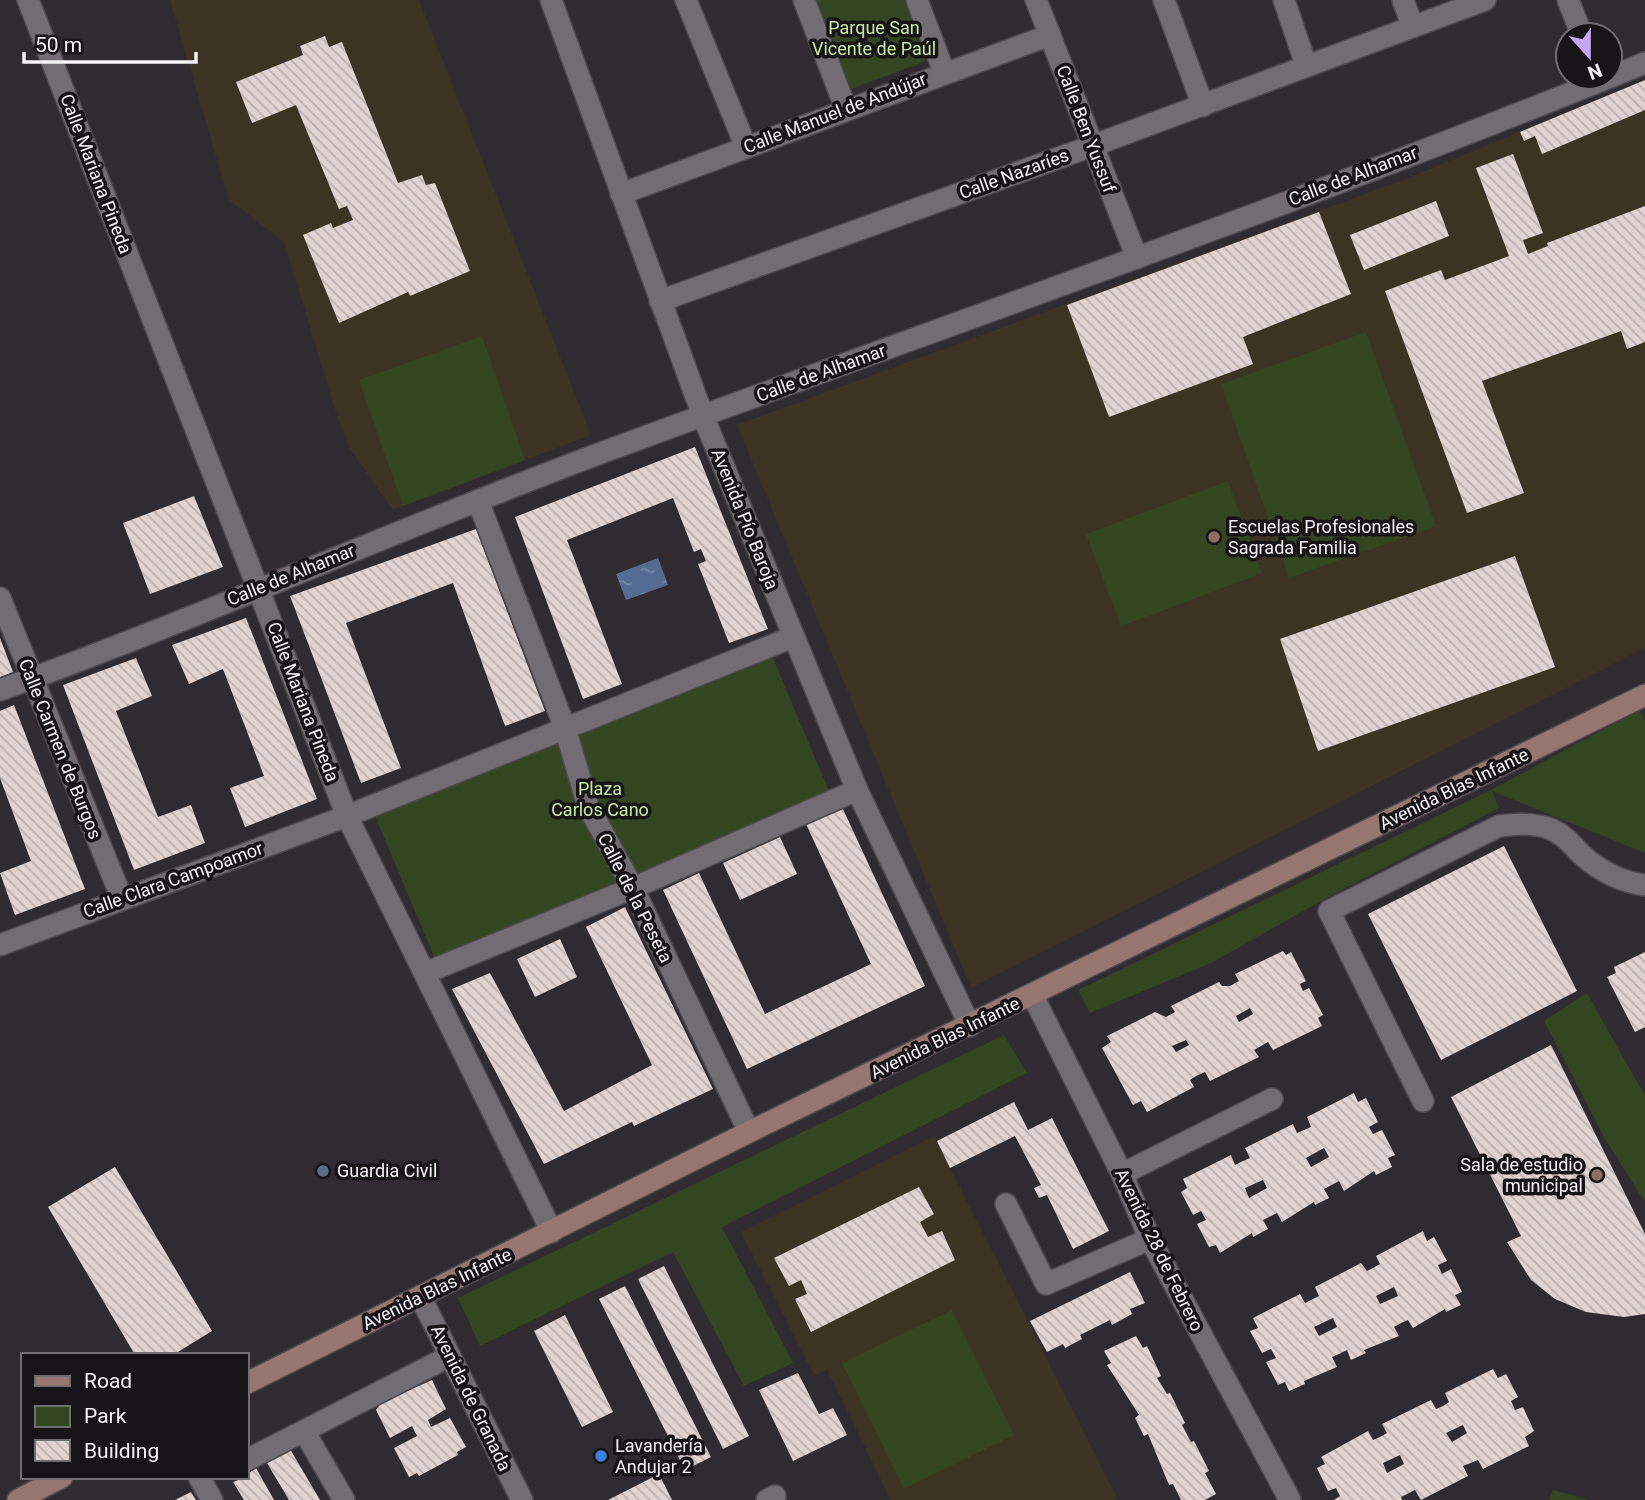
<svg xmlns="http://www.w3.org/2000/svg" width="1645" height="1500" viewBox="0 0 1645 1500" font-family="Roboto,sans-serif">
<defs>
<pattern id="water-ripples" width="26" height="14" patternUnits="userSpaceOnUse" patternTransform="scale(1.75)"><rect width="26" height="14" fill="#546c91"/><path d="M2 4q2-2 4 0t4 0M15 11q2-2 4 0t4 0" fill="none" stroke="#7689a6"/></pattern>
<pattern id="building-back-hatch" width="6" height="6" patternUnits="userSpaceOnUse" patternTransform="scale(1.75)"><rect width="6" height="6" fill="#e0d3d1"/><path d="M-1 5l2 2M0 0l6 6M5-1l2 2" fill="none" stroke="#bab0af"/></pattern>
</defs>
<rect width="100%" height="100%" fill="#302b31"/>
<path fill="#3d3323" d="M170,0H419L591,435L393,510L350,449L339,422L284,242L229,200Z
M1645,80V648L971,988L737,425L1403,180Z
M934,1136L1118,1500H891L827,1370L814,1375L741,1232Z"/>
<path fill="#344521" d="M817,0H904L926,61L851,89Z
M1366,332L1436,526L1289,578L1221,384Z
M482,336L525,460L403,506L359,380Z
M1228,481L1262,573L1121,626L1086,534Z
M764,637L831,796L436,961L369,802Z
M1639,710L1645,721V853L1492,791L1499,808L1321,901L1211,963L1090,1013L1078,990L1491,790Z
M1587,993L1645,1096V1202L1605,1139L1544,1021Z
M1004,1035L1027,1073L722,1227L793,1363L744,1386L673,1252L480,1346L458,1298Z
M952,1310L1014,1435L904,1489L842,1363Z
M1553,1490L1589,1500H1549Z"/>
<path fill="url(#water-ripples)" d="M658,558L668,585L626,600L616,574Z"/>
<path fill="url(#building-back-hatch)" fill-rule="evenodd" d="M325,36L329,47L342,42L398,183L422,175L426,185L435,183L470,271L410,296L408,292L339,323L303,235L331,223L333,228L353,220L347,206L339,209L296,105L252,123L236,82L303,55L300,46Z
M1645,80V110L1542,154L1535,136L1524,141L1520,132Z
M1513,154L1543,233L1523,240L1528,254L1548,246L1547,243L1645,206V342L1627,349L1621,331L1482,381L1524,493L1467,513L1385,291L1441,270L1445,280L1509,256L1476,168Z
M1436,201L1449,236L1364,270L1350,235Z
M1319,212L1351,294L1243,337L1253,364L1109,417L1067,305Z
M695,447L768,629L729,643L698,564L706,561L701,549L694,552L673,498L567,540L622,684L583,699L515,517Z
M194,496L223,567L150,594L123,523Z
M476,529L545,711L505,726L453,583L346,623L401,768L361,783L290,596Z
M1515,556L1555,667L1318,751L1280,639Z
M246,618L317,799L245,827L230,788L264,776L223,669L189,684L172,645Z
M0,638L13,672L0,677Z
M136,658L152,696L116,711L158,817L191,805L205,843L134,870L63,685Z
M14,705L85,889L15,915L0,873L31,861L0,778V711Z
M842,807L925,986L747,1069L663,890L699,873L765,1014L871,964L806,824Z
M780,837L797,874L740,900L723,863Z
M1504,846L1577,991L1441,1060L1368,914Z
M625,907L713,1089L634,1126L632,1122L544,1164L452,989L490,973L564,1111L652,1065L586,927Z
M560,939L577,977L535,997L517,959Z
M1283,951L1286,955L1291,952L1306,981L1300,984L1303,991L1309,988L1323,1015L1318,1018L1322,1026L1273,1050L1268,1042L1254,1050L1259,1057L1210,1081L1205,1072L1196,1076L1190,1080L1194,1087L1147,1112L1141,1101L1133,1105L1102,1048L1111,1042L1107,1036L1155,1012L1166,1017L1175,1012L1171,1006L1219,982L1222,986H1230L1239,981L1235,974ZM1250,1008L1253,1014L1239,1022L1236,1016ZM1186,1040L1189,1045L1176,1052L1172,1046Z
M1645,952V1027L1635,1032L1607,977L1616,973L1614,967Z
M1551,1045L1645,1234V1314L1624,1317L1586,1312L1555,1299L1531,1280L1507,1242L1521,1236L1451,1097Z
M1354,1093L1358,1102L1366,1098L1378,1122L1369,1127L1373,1134L1382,1130L1395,1155L1388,1158L1392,1167L1376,1175L1374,1171L1344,1191L1339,1181L1324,1189L1329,1198L1315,1205L1314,1202L1282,1222L1277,1213L1263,1220L1268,1229L1253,1237L1252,1233L1220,1253L1216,1245L1209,1247L1197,1224L1206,1220L1201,1211L1193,1215L1181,1192L1187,1188L1183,1179L1231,1155L1235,1165L1243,1161L1250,1158L1245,1148L1293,1124L1297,1133L1311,1127L1307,1117ZM1324,1148L1329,1157L1311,1167L1306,1158ZM1263,1180L1267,1188L1249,1198L1245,1188Z
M1014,1102L1028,1130L1052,1118L1109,1231L1073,1249L1047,1195L1039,1198L1034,1188L1041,1185L1015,1136L950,1168L937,1141Z
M115,1167L212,1331L173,1355H135L48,1207Z
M919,1187L934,1214L920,1222L928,1237L942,1231L955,1260L811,1332L795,1299L807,1294L801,1280L789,1286L774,1258Z
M1423,1231L1427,1241L1434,1237L1447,1261L1438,1265L1442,1274L1451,1269L1462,1292L1455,1295L1461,1305L1446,1312L1445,1309L1413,1328L1408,1320L1401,1323L1394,1327L1399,1336L1364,1350L1366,1353L1351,1360L1347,1350L1339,1354L1332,1357L1337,1367L1304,1381L1305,1384L1289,1391L1285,1382L1278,1385L1266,1362L1276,1358L1271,1349L1262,1353L1250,1331L1258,1328L1253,1318L1300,1294L1305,1303L1319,1296L1315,1287L1361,1263L1367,1271L1373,1268L1380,1264L1376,1256ZM1394,1287L1398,1296L1380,1304L1376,1296ZM1333,1318L1337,1327L1319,1336L1314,1327Z
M664,1266L749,1436L723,1449L638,1279Z
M1130,1272L1145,1303L1130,1309L1132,1314L1112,1325L1110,1320L1080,1335L1082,1339L1065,1348L1063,1344L1047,1352L1030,1321Z
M625,1286L711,1457L685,1470L599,1299Z
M565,1315L613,1412L582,1427L534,1331Z
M1136,1336L1143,1348L1147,1346L1161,1376L1157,1378L1167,1394L1170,1393L1185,1423L1182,1425L1191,1442L1194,1441L1209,1471L1205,1473L1216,1494L1205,1500H1181L1173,1484L1169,1485L1148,1434L1144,1436L1135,1418L1139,1415L1107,1365L1111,1363L1104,1351Z
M1493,1369L1498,1378L1506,1374L1518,1397L1511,1401L1515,1410L1523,1407L1534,1431L1525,1437L1529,1446L1483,1469L1478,1460L1463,1466L1468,1476L1421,1500L1415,1490L1401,1497L1402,1500H1334L1340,1496L1336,1488L1328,1491L1317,1468L1325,1464L1321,1457L1368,1431L1373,1440L1380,1437L1387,1433L1382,1424L1431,1400L1436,1409L1443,1406L1449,1402L1445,1393ZM1463,1425L1467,1433L1452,1442L1446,1433ZM1400,1455L1404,1464L1387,1473L1383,1463Z
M798,1373L819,1414L833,1408L847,1435L793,1461L759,1390Z
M432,1380L446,1409L428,1420L431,1427L450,1418L466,1447L457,1452L458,1455L419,1476L417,1473L409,1477L394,1448L417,1436L412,1426L390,1438L376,1410L381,1403Z
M290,1449L320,1500H289L267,1463Z
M256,1468L274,1500H244L233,1482L247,1477V1474Z
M659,1474L672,1500H608Z
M191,1492L196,1500H175Z"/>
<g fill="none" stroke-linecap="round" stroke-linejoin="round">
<defs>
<path id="pedestrian" d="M478,501L565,728L588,806L633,888L749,1132
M347,816L793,637
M425,973L633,888L857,790"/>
<path id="minor" d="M686,0L746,147
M804,0L846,109
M917,0L944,72
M1164,0L1203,106
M1284,0L1306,65
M1403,0L1413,27
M1568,0L1582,35
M621,194L1050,35
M660,301L1092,146L1485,0
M0,598L122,899
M0,945L347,816
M1423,1101L1329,911L1499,826C1514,824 1533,823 1548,828C1563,833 1572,845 1582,855C1600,871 1621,882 1645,885
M1122,1174L1272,1099
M1006,1204L1046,1284L1150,1239
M420,1296L522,1500
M304,1431L344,1500
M247,1460L450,1356
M199,1477L212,1500
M767,1500L775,1496"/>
<path id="tertiary" d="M28,0L347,816L552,1232
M551,0L703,416L857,790L970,1026
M1036,0L1137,258
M0,690C205,616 404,526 609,450C955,322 1304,202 1645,63
M1033,996L1122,1174L1150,1239L1290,1500"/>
<path id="secondary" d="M247,1383L749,1132L1645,695
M18,1500L62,1477"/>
</defs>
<use href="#pedestrian" stroke="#4d494e" stroke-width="24"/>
<use href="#minor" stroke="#4d494e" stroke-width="24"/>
<use href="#tertiary" stroke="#4d494e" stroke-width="24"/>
<use href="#secondary" stroke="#4d494e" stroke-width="24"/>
<use href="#pedestrian" stroke="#726c73" stroke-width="21"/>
<use href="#minor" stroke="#726c73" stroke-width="21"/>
<use href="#tertiary" stroke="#726c73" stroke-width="21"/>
<use href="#secondary" stroke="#977571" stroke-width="21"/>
</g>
<g fill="#8d6e63" stroke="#171417" stroke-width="2.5">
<circle cx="1214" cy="537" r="7"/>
<circle cx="1597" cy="1175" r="7"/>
</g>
<circle fill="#5c6f8a" stroke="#171417" stroke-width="2.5" cx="323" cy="1171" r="7"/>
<circle fill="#3f7fe0" stroke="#171417" stroke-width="2.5" cx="601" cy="1456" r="7"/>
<g text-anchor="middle" stroke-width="7" stroke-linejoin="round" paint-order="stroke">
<g font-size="18" fill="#c7e9a5" stroke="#171417">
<text x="874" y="34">Parque San<tspan x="874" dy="21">Vicente de Paúl</tspan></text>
<text x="600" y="795">Plaza<tspan x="600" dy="21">Carlos Cano</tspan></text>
</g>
<g font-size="18" fill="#f5f2f6" stroke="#171417">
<text transform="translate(835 113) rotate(-21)" y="6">Calle Manuel de Andújar</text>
<text transform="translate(1086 129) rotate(69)" y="6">Calle Ben Yussuf</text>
<text transform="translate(96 174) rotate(69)" y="6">Calle Mariana Pineda</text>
<text transform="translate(1014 174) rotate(-20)" y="6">Calle Nazaríes</text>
<text transform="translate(1353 176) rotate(-21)" y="6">Calle de Alhamar</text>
<text transform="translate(821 373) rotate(-20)" y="6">Calle de Alhamar</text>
<text transform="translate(745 519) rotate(68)" y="6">Avenida Pío Baroja</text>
<text transform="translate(291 575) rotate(-22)" y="6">Calle de Alhamar</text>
<text transform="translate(303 702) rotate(69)" y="6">Calle Mariana Pineda</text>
<text transform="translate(60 749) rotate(68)" y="6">Calle Carmen de Burgos</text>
<text transform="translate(1454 789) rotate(-26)" y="6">Avenida Blas Infante</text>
<text transform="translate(173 880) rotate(-20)" y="6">Calle Clara Campoamor</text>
<text transform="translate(635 898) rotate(63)" y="6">Calle de la Peseta</text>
<text transform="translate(945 1038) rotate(-26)" y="6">Avenida Blas Infante</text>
<text transform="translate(1159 1250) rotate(64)" y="6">Avenida 28 de Febrero</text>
<text transform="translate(437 1289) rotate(-26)" y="6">Avenida Blas Infante</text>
<text transform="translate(471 1398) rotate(64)" y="6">Avenida de Granada</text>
</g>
<g font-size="18" fill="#f5f2f6" stroke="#171417" text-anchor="start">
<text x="1228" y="533">Escuelas Profesionales<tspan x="1228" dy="21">Sagrada Familia</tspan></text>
<text x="1583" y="1171" text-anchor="end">Sala de estudio<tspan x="1583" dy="21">municipal</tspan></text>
<text x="337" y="1177">Guardia Civil</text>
<text x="615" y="1452">Lavandería<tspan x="615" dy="21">Andujar 2</tspan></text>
</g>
</g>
<rect x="21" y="1353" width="228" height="126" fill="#171417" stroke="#706d70" stroke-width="2"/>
<rect x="35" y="1376" width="35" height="10" fill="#977571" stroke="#706d70" stroke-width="2"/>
<text x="84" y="1388" font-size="21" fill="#f5f2f6">Road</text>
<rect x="35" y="1406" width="35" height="21" fill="#344521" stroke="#706d70" stroke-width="2"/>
<text x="84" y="1423" font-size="21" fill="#f5f2f6">Park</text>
<rect x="35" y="1440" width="35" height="21" fill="url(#building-back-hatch)" stroke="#706d70" stroke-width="2"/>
<text x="84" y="1458" font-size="21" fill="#f5f2f6">Building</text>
<g transform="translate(1589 56) rotate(159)"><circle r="33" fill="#171417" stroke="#706d70" stroke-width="2"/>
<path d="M0-5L12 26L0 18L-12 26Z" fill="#c4a7f1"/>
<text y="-10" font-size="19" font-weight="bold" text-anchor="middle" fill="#f5f2f6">N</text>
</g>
<path d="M24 52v10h172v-10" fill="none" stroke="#f5f2f6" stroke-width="3.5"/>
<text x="35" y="52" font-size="21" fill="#f5f2f6" stroke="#171417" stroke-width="5" paint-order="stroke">50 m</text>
</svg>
